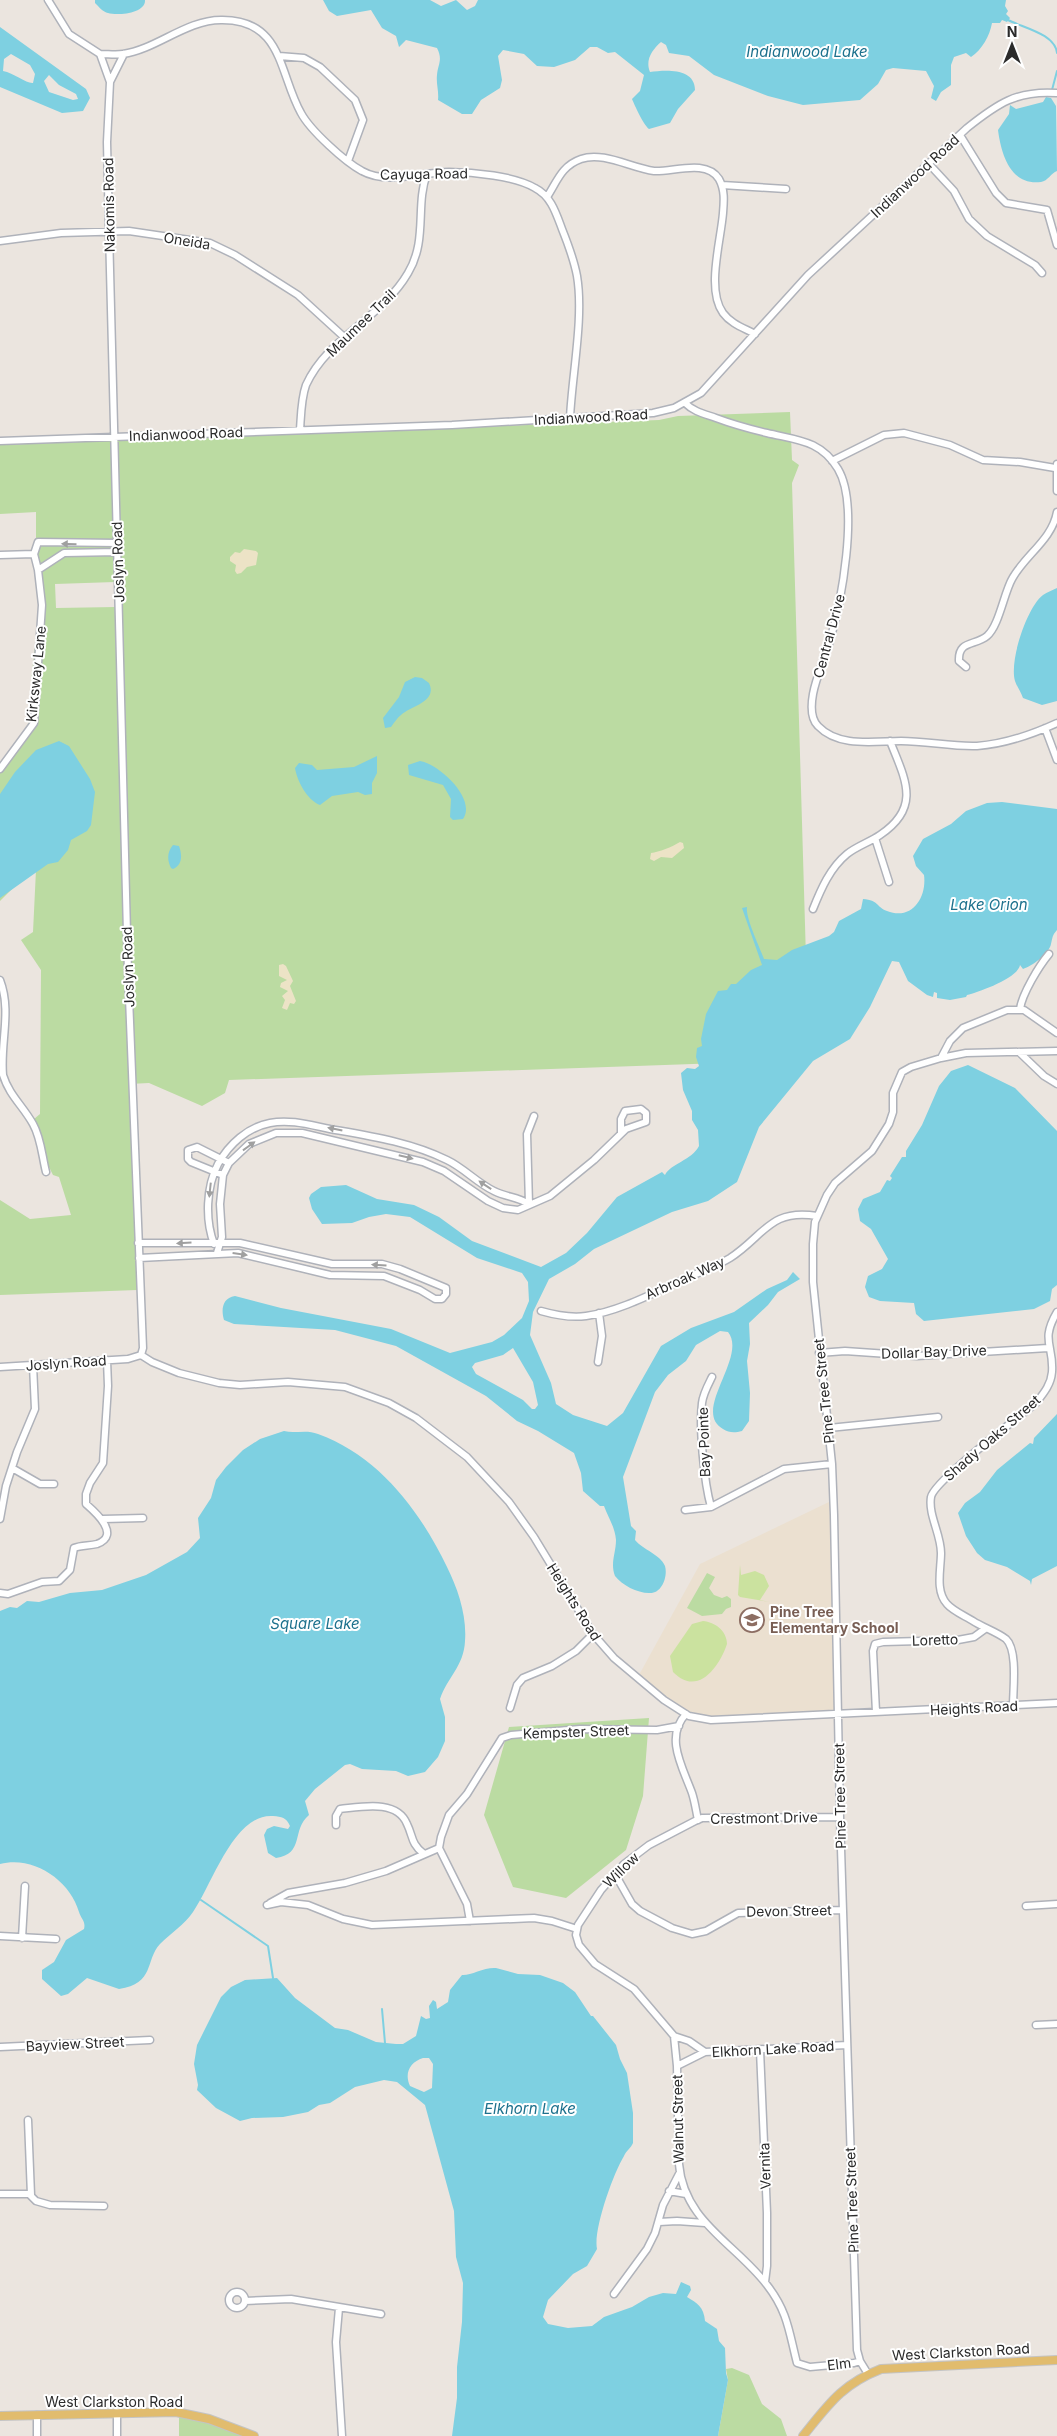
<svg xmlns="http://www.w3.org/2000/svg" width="1057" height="2436" viewBox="0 0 1057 2436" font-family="Inter,sans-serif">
<rect width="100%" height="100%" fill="#ebe5df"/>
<path fill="#ebe0d0" d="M831,1501L836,1712L705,1717L691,1715L679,1708L639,1675L700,1564Z"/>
<path fill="#bbdba2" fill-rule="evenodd" d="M790,412L792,460L799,465L792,483L809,1060L229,1080L225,1093L202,1106L149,1083L129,1084L137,1290L0,1295V1200L30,1219L71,1215L59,1177L53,1175L44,1157L42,1136L34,1119L40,1114L41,970L21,940L33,932L36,870L25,876L0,901V764L25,732L32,714L31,680L39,612L33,561L36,543V512L0,514V445L659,420L678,416ZM115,582L116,607L56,608L55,584Z
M707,1573L715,1577L709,1588L714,1595L722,1598L727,1596L731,1599V1607L726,1609L722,1614L702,1616L687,1608Z
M649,1718L643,1796L626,1850L566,1898L513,1887L484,1815L509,1727Z
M732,2368L749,2375L762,2404L781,2419L787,2436H718L728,2380L726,2369Z
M179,2415L220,2426L245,2436H179Z"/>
<path fill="#ece3c6" d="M244,549L256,551L258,553L256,565L247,567L241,573L237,574L235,571L236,565L230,561V557L235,552L240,553Z
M680,842L683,843L684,848L672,858L661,857L654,861L650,859L651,853C659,852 672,847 680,842Z
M283,964L286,966L293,981L290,986L296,1001L294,1004L290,1003L287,1010L282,1008L285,1000L282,996L288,991L280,987L281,983L287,980L279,976V965Z"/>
<path fill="#cbe29f" d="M740,1565L741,1575L755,1571L764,1575L769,1586L760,1600L770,1602L740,1597L738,1595Z
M703,1621C715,1622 727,1631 727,1644C719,1668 697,1697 673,1672L670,1656L692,1624Z"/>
<path fill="#7ed0e1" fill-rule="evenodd" d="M95,0H145C146,13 118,16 108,13C103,12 99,7 95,3Z
M323,0H430L441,6L456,0L467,10L475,6L478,0H1006L1005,6L1008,11L1006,14L1010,18L1007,22L1002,20L1000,23H992C990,35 982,50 971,57L966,53L954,57L951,65V85L941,92L936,101L931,98L934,86L926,71L893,68L886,70L878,84L860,100L803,105L768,96L714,75L689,56L669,53L666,45L661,42C652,50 645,60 650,72C664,70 695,67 695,90L678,109L670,123L649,129C643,124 635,106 632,99L640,91L644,75L615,52L608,53L597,47H590L575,60L554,67L537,66L524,54L503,50L498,56L502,80L500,88L481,100L472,114H462L438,100C439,91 436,84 437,75C438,64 443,60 437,48L406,40L399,47L396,36L382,28L371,10L337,16L329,11Z
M0,27L86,89L90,98L83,111L62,113L0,87ZM11,54L30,65L35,74L33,83C27,84 14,73 3,71L4,59ZM49,75L59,85L76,94L78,99L73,100L49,92L44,81Z
M1046,97L1051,98L1056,106L1057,171C1051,173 1048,181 1041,182C1010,186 1001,153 998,130L1009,114L1010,105L1016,109L1043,102Z
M1057,588V701L1042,705L1023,698C1021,692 1017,687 1015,681C1009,661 1027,607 1043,595C1047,592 1053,590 1057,588Z
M415,677L422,678L429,683C438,702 411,706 401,715C397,718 394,723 391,727L385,728L383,718L399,697L405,682Z
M59,741L69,746L90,779L95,792L91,825L87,831L71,840L68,850L58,862L48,864L0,898V794L15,772L36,750Z
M377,756V773L372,783V794L365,795L358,792L332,796L320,805C307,800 297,781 295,768L299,763L312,765L317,770L354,767Z
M420,761C439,764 477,799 463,819L453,820L450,817L451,799L443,785L409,775L408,765Z
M1002,802L1057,809V930C1052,936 1053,936 1051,944C1049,954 1032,966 1023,969L1020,965C1018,978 979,992 967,995L966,997L950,1000L937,998V993L934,992L933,997L927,995L908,981L899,962L892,961L870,1007L850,1039L813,1061L759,1127L737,1182L708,1201L672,1212L594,1249L575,1264L549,1279L533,1312L530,1335L551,1383L556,1404L573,1415L607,1426L623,1413L661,1346L691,1328L734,1312L767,1289L787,1280L793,1272L800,1279L778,1292L768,1305L749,1323L750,1344L747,1361L750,1393L749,1421L742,1431C735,1433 729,1433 723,1429C691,1411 748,1357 728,1332L720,1331L696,1345L686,1361L668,1375L655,1392L623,1477L631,1526L636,1531L635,1540C643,1550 660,1554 665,1566C668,1576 662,1594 649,1593C637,1593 622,1585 615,1576C610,1563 616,1553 616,1540C615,1527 608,1517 604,1506H600L583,1491L581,1473L574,1453L538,1431L517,1421L486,1396L396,1346L335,1330L234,1324L224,1320C221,1310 222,1298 235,1296L281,1308L391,1329L450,1353L492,1342L504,1335L522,1318L529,1301L528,1282L522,1273L477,1258L410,1217L386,1214L369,1217L352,1223L322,1224L312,1209L309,1198L311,1194L321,1187L346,1185L377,1199L414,1205L439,1217L472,1241L541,1267L566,1253L587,1233L617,1197L662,1172L665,1175C670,1164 692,1160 699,1146L698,1130L692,1120V1111L683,1090L681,1073L687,1068L695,1069L699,1066L696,1057L697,1048L702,1046L701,1039L706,1014L718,991L727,990L731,984H736L751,970L762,965L742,908L747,907C745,917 760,948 764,959L777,960L792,950L829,936L834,932L839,921L861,909L863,899C879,900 876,907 887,911C912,921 927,897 924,875L916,866L913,856L923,839L951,824L966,811L987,803ZM513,1348L533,1382L538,1405L535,1409H532L523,1400L476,1374L472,1367L475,1363L503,1355Z
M173,845L179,846C182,854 183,865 173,869L171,868C167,860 167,852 173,845Z
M968,1065L1015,1088L1057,1131V1285L1052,1289L1050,1301L1034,1309L924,1321L916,1314L914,1303L880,1301L869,1297L865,1287L868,1276L882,1269L888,1259L871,1229L860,1221L858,1209L863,1199L880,1192L887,1180L890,1181L892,1178L890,1176L902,1157H906V1151L922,1125L939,1086L951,1071Z
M1057,1414V1566L1032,1579L1031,1585L1030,1581L1007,1567L985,1560L977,1553L966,1536L958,1513L965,1503L980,1492L997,1470L1030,1443L1033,1444L1034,1438Z
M284,1431C295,1434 306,1429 318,1434C379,1456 420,1511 447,1567C458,1589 467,1616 465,1641C464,1666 447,1678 440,1699L445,1717V1741L438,1757L425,1772L408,1776L396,1771L362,1769L350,1764L345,1765L315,1789L305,1801L309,1815C291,1830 305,1854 276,1858L268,1853L264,1835L267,1829L274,1826L288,1829L290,1826C286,1817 282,1817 273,1816C234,1813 212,1885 193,1912C184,1925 171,1933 160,1944C145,1960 155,1984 119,1989L87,1978L68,1994L61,1996L42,1979V1970L54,1962L66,1940L84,1929C86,1921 81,1919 79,1912C70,1880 33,1855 0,1864V1611L10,1607L17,1608L27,1601L39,1602L70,1593L102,1590L146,1575L187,1552L200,1538L198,1518L211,1498L216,1480L226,1467L243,1450L260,1439Z
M496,1968L518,1974L540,1975L563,1983L575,1992L591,2016H593L616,2045L620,2059L627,2073L633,2113V2143C631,2148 626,2151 624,2156C613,2174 593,2230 597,2249L587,2266L573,2274L548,2300L543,2317L548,2324L568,2328L592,2326L604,2317L632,2307L649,2297L663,2293L676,2294L681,2282L690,2286L691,2290L687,2297C697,2303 704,2307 705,2321L717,2329L719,2341L725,2348L726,2373L728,2380L718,2436H452L457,2398V2367L462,2322L463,2283L456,2257L454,2211L425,2105L397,2082L384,2080L355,2087L330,2103L319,2105L308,2112L283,2117L252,2118L240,2121L216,2108L197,2090L198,2085L194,2064L197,2045L221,1997L231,1987L245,1980L277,1978L295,1998L335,2028L348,2030L376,2042L396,2044H403L416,2036L421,2016L426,2019L430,2018L429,2006L433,2000L436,2002L437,2009L448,2002L450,1990L462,1975C470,1976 484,1967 496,1968ZM423,2058H429L433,2064L432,2088L424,2092L410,2086C404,2073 410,2062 423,2058Z"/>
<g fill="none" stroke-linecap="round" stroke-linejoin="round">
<path stroke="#7ed0e1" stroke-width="2" d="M1008,20C1024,28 1055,34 1057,53
M1052,90L1057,71
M201,1900L268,1946L273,1978
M382,2009L385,2043"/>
<defs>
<path id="minor" d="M48,0L69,34L100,54L110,82L107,142L109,231L128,972L143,1348L141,1355
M100,54C108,54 116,55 123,54C157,49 186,20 221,20C283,19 279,74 301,113C310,130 345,162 362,171C387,185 422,172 449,172C473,172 515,176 535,188C551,196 556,213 562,229C568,244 574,260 577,276C584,317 572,375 570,418
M279,56L304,58L320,67L355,100L363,120L348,161
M110,82L124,54
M960,135L996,193L1006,203L1047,210L1057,245
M929,164L954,191L969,219L987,236L1035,265L1042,273
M722,185L786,189
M547,197C557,182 561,166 581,159C603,151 631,168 654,171C674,172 706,159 719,179C725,190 724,201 723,213C721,240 706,290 723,313C731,324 744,328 755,334
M0,241L61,233L129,231L210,243L235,255L298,295L344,337
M685,403C694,412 705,414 716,418C732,424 750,429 767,433C796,440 821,440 838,469C860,506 841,604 829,644C824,661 816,677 813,694C811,705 810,718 818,726C839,748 875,741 901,741C927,741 952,747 977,746C1004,744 1033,734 1057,723
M300,430C301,416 301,399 306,385C328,337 382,318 408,273C428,240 415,205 427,174
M0,441L452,425L653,413L674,408L701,393L808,275L967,128C997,104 1017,90 1057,93
M832,461L884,435L904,433L950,445L983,460L1020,462L1055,468
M1057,464V491
M118,543L38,542L34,554L38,570L64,553L118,552
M0,555L34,554
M966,667L959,661C958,640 975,646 987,636C999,626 1004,593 1012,579C1025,555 1052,540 1057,512
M1045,728L1057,760
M0,769L34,723L42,605L38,570
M875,838L889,882
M813,909C821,889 830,868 847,854C857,846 870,842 880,835C922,807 905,779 890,741
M0,980C12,1011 0,1043 3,1075C9,1095 23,1106 33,1124C41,1138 42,1156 46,1172
M1020,1009C1022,994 1039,966 1049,954
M1019,1052L1044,1076L1057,1084
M941,1058L966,1053L1057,1051
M223,1175L191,1162L188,1159V1150L197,1147L229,1163
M529,1204L527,1134L534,1116
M138,1243H240L332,1264H382L400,1269L446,1288V1294L442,1299H435L420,1290L384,1276L330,1275L238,1253L139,1258
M214,1244C205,1220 206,1187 218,1164C229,1144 248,1127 270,1123C290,1119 310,1125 330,1129C370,1136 410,1142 447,1160C464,1168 477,1183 494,1191C506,1197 518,1197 529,1204
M217,1253L222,1237L220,1204L223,1175L229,1163L249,1144L276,1133H302L423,1162L444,1171L488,1201L503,1208L518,1210L550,1196L594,1160L626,1129L646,1122V1113L641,1109L625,1111L621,1119V1133
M541,1311C555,1315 571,1318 586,1316C621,1311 657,1291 689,1277C702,1271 717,1266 730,1258C764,1236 770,1208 817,1216
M819,1353L845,1351L917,1356L1048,1348
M141,1355L152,1362L179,1373L219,1383L240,1385L288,1382L345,1387L389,1403L416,1418L467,1457L509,1502L534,1537L593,1634L614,1658L664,1700L689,1716L711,1720L733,1719L1057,1703
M598,1362L602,1336L599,1313
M0,1367L128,1359L141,1355
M829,1428L938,1417
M12,1468L40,1484H54
M711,1507C704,1482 699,1428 702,1403C703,1394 708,1385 712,1377
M685,1510L711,1507L784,1469L832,1464
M0,1519L6,1486L17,1452L35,1409L33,1365
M103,1519L143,1518
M0,1593L8,1594L42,1582L59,1581L70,1570L74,1548C81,1545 89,1546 97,1544C122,1535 94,1511 86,1504V1494L90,1483L103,1463L108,1386L107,1360
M1013,1706C1013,1690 1018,1650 1006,1639C997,1632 982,1627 973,1621C965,1616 953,1611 947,1604C935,1591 941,1569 941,1553C941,1534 928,1515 931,1497C934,1481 1019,1417 1036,1403C1043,1394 1051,1385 1052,1372C1054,1345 1040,1341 1057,1312
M510,1708L517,1685L523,1678L552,1666L576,1651L593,1634
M876,1712L873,1651L875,1644L883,1642L958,1640L974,1637L985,1629
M686,1714C664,1737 683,1768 692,1793C695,1802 696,1811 698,1820
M840,1817L702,1818L695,1821L649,1845L624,1864L601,1890L578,1925L576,1935L579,1945L595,1964L634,1989L674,2036L689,2041L705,2052L847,2045
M336,1825V1816L340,1809C361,1807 397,1799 407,1824C413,1836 411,1844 423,1853
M615,1874L632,1904L640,1911L672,1928L692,1934L706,1931L738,1913L843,1910
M270,1903L288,1893L345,1883L386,1871L439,1848
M267,1905L281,1902L308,1905L343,1919L372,1925L534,1918L552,1921L577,1929
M1026,1906L1057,1904
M470,1921L467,1904L439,1848L441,1837L449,1815L467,1794L502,1738L511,1735L580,1729L657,1730L679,1726
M0,1936L56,1939
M22,1938L25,1886
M1036,2025L1057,2024
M674,2036L677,2066
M0,2047L150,2040
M760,2050L767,2213V2266L765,2282
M705,2052L677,2066L679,2164C684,2222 735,2243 767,2285C788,2312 789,2332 797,2363L810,2367L854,2363L860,2361
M28,2120L31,2195
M669,2191L686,2194
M0,2194H29L36,2201L50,2205L104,2206
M659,2222L677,2221L705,2223
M229 2300a8 8 0 1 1 16 0a8 8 0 1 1-16 0Z
M614,2294L647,2249L655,2233L663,2205L679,2174
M245,2301L291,2299L381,2314
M339,2308L336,2342L342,2436
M868,2374L860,2361L857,2350L840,1817L834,1515L832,1464L813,1282V1244L815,1222L827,1195L835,1183L872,1151L889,1124L893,1112V1093L902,1072L911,1067L941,1058L950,1041L963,1028L1007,1010H1024L1057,1033
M117,2412V2436
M37,2436V2415"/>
<path id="major" d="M0,2416L176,2412L209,2419L254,2436
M803,2436C828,2405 842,2384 881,2369L1057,2360"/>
</defs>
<use href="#minor" stroke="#afb2ba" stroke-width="9"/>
<use href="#major" stroke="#c4c4c4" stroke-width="10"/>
<use href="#minor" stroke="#fff" stroke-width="6"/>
<use href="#major" stroke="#e1bc6e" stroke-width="8"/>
</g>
<defs><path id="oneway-solid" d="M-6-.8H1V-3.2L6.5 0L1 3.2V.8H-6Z" transform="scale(1.25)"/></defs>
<g fill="#a0a0a0">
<use href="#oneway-solid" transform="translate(69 544) rotate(-179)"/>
<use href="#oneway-solid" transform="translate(335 1129) rotate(-169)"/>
<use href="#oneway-solid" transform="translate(249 1146) rotate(-36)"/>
<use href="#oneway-solid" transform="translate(406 1157) rotate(14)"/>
<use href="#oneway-solid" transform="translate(485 1185) rotate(-146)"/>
<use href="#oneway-solid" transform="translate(210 1190) rotate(96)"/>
<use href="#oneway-solid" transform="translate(184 1243) rotate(177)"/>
<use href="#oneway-solid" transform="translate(240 1254) rotate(8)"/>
<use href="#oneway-solid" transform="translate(379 1265) rotate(-176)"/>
</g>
<defs>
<symbol id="school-ring" viewBox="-11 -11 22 22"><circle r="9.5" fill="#fff" stroke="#8d6e63" stroke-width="1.5"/><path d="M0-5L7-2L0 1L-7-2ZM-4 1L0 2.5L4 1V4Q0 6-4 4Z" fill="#8d6e63"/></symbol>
</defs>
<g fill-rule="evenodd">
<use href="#school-ring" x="738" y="1606" width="28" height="28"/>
</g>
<g text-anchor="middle" stroke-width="4" stroke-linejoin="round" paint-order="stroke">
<g font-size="14" fill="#2b2b2b" stroke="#fff">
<text transform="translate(424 174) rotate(-1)" y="5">Cayuga Road</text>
<text transform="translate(915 176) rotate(-43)" y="5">Indianwood Road</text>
<text transform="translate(109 205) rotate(-91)" y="5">Nakomis Road</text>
<text transform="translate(187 241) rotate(9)" y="5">Oneida</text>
<text transform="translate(361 323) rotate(-44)" y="5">Maumee Trail</text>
<text transform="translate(591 417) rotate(-3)" y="5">Indianwood Road</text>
<text transform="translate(186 434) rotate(-2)" y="5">Indianwood Road</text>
<text transform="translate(118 562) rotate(-92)" y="5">Joslyn Road</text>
<text transform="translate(829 636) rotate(-75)" y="5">Central Drive</text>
<text transform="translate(36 674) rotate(-84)" y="5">Kirksway Lane</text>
<text transform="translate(128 967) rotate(-92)" y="5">Joslyn Road</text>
<text transform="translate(685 1278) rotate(-24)" y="5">Arbroak Way</text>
<text transform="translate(934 1352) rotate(-2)" y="5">Dollar Bay Drive</text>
<text transform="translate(66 1363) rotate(-4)" y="5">Joslyn Road</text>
<text transform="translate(824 1391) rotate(-96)" y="5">Pine Tree Street</text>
<text transform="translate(992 1438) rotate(-41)" y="5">Shady Oaks Street</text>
<text transform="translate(704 1442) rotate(-92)" y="5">Bay Pointe</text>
<text transform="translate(574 1602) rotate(58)" y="5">Heights Road</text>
<text transform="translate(935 1640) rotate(-2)" y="5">Loretto</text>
<text transform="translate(974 1708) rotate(-3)" y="5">Heights Road</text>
<text transform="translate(576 1732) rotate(-2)" y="5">Kempster Street</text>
<text transform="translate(840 1796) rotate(-91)" y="5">Pine Tree Street</text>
<text transform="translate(764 1818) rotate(-1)" y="5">Crestmont Drive</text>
<text transform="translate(621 1870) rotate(-44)" y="5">Willow</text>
<text transform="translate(789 1911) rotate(-1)" y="5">Devon Street</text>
<text transform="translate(75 2044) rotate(-3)" y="5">Bayview Street</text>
<text transform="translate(773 2049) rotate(-3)" y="5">Elkhorn Lake Road</text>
<text transform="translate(678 2119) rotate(-91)" y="5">Walnut Street</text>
<text transform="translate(765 2166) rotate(-92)" y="5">Vernita</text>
<text transform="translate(852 2200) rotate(-92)" y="5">Pine Tree Street</text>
<text transform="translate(961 2352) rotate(-3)" y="5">West Clarkston Road</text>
<text transform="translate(839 2364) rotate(-7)" y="5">Elm</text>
<text x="114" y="2407">West Clarkston Road</text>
</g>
<g font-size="14" font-weight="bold" fill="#785e54" stroke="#fff" text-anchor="start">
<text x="770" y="1617">Pine Tree<tspan x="770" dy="16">Elementary School</tspan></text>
</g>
<g font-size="15" font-style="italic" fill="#1d718d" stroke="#fff">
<text x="807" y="57">Indianwood Lake</text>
<text x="989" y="910">Lake Orion</text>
<text x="315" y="1629">Square Lake</text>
<text x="530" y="2114">Elkhorn Lake</text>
</g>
</g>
<g transform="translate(1012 45)" stroke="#ffffff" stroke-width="4" paint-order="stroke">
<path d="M0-4L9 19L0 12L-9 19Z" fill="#2b2b2b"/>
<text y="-8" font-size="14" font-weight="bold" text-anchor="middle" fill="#2b2b2b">N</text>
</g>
</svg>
